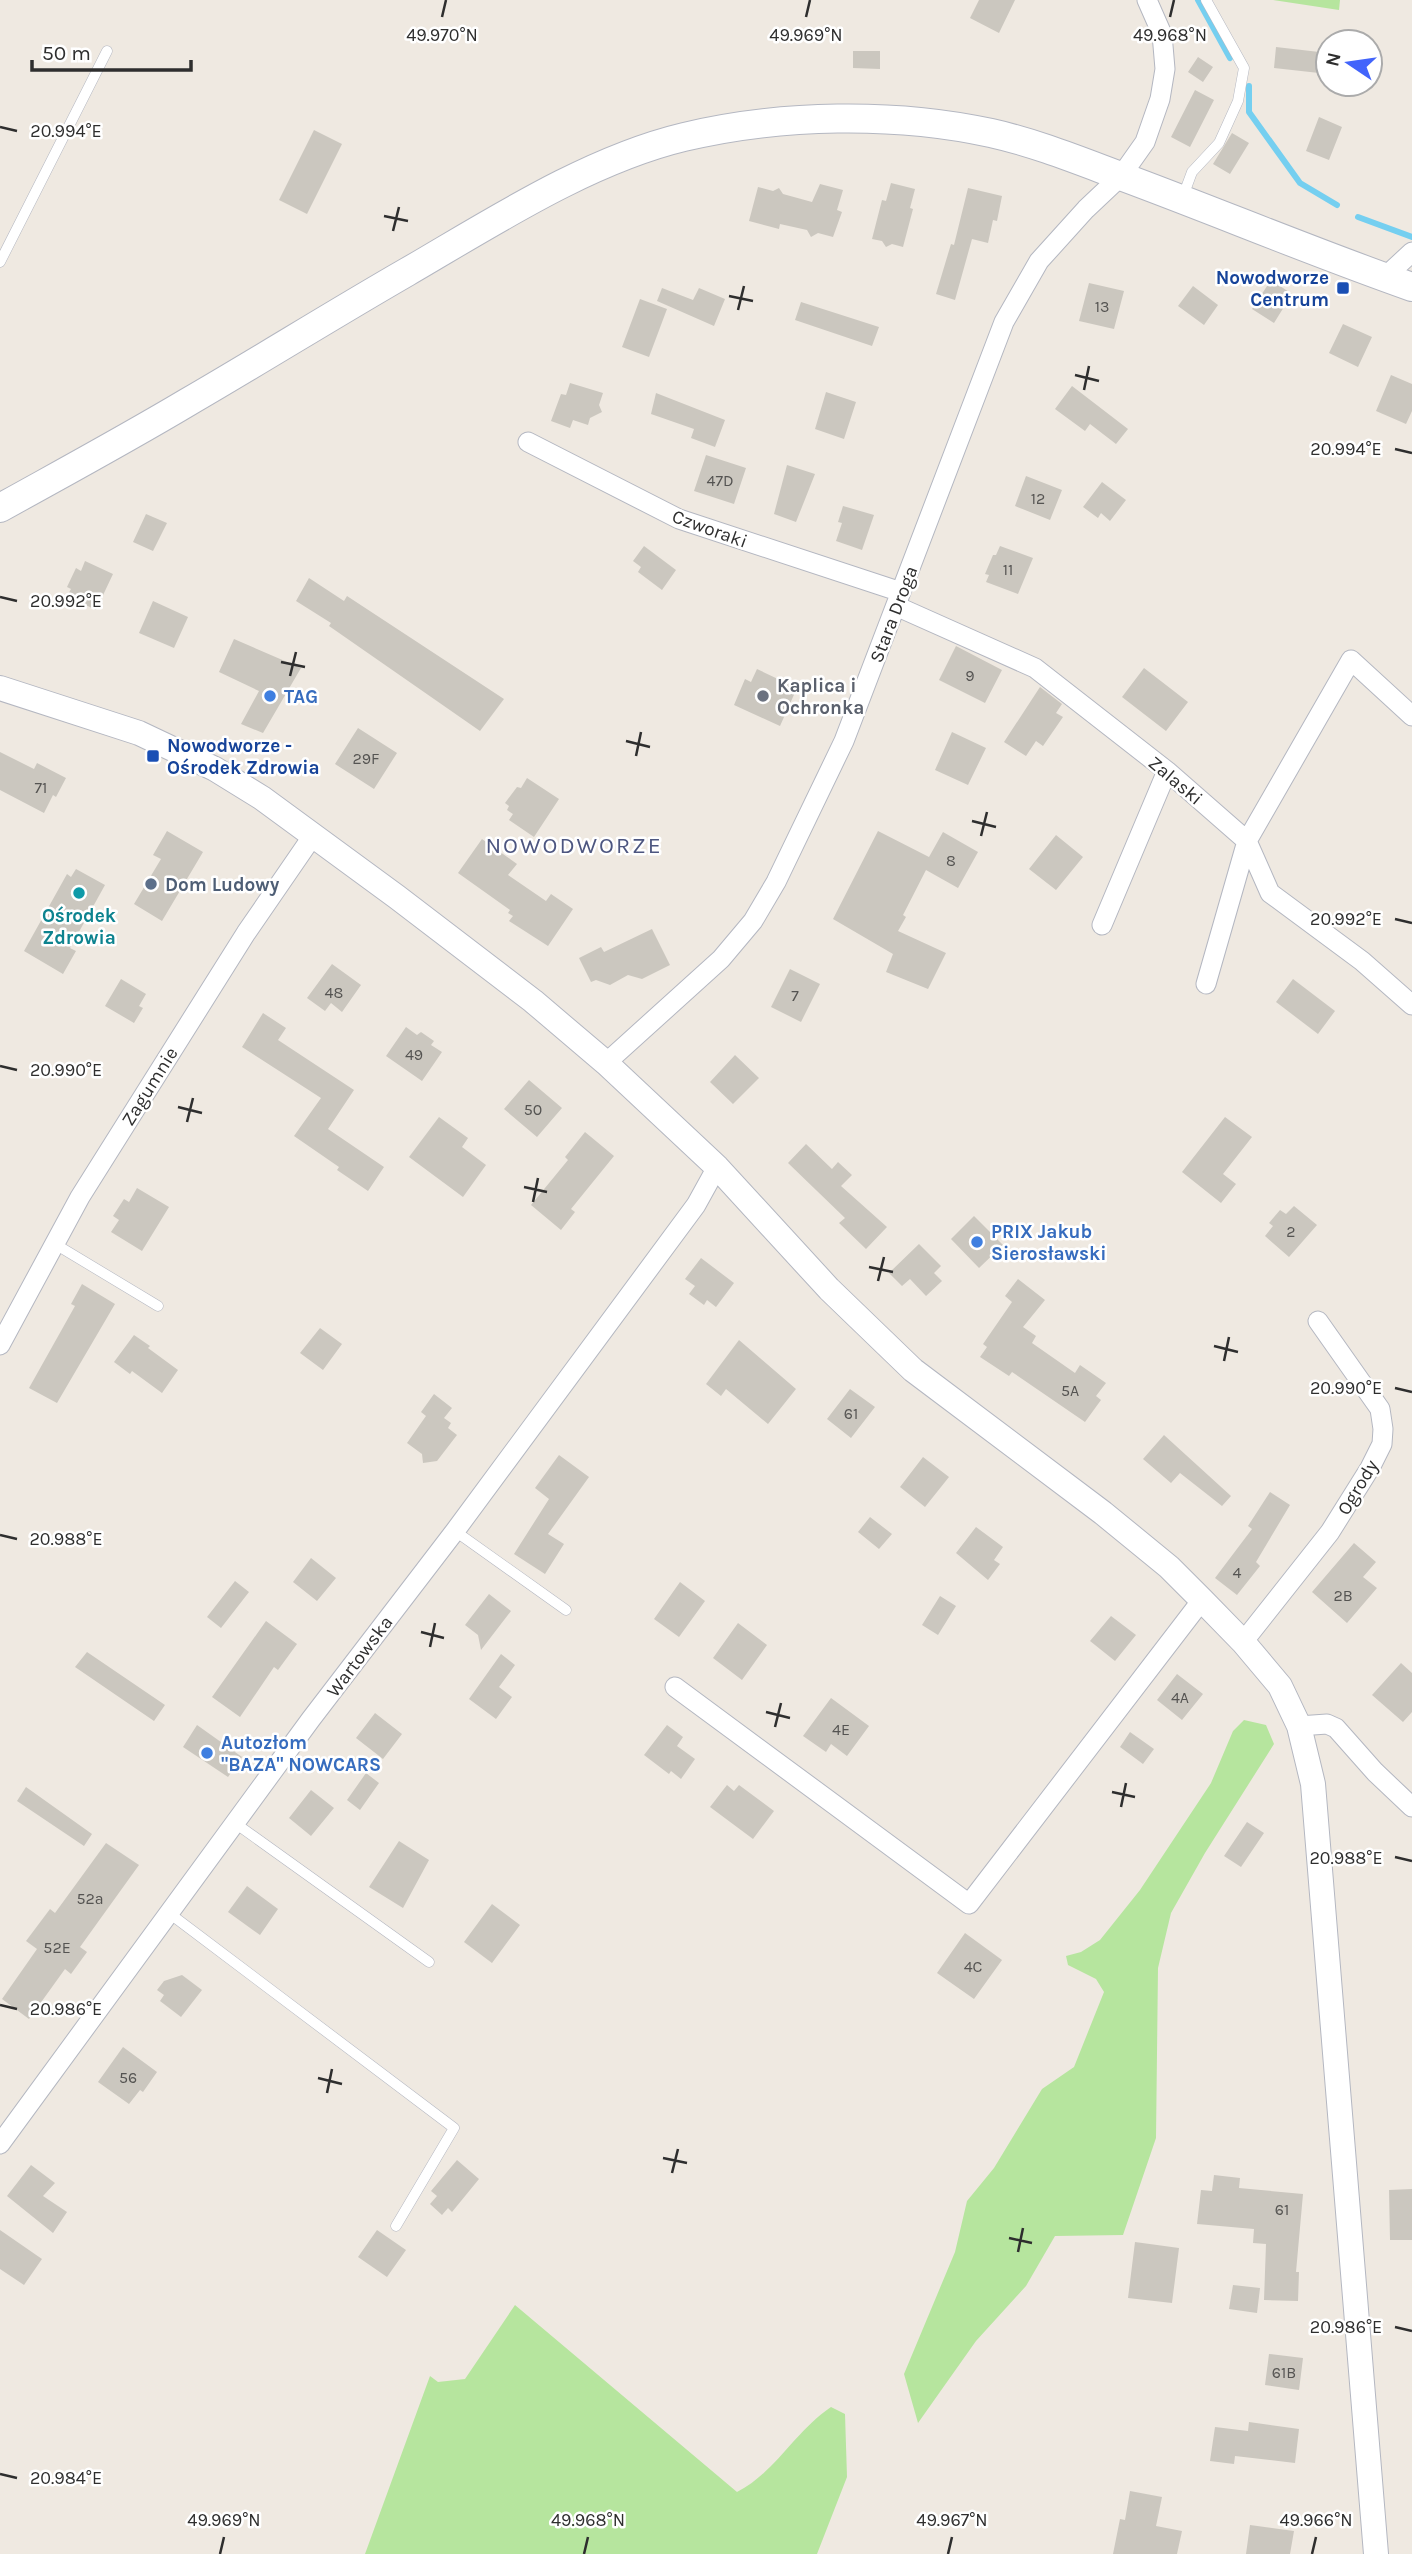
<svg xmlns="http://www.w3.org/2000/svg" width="1412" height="2554" viewBox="0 0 1412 2554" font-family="Karla,sans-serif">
<rect width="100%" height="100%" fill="#efe9e1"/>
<path fill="#b6e59e" d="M1273,0H1340L1339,10Z
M1244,1720L1266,1725L1274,1744L1205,1853L1171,1913L1158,1968L1156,2138L1123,2235L1055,2236L1026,2286L976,2341L918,2423L904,2374L955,2252L967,2201L994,2168L1042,2089L1074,2067L1104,1992L1096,1979L1068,1965L1066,1956L1081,1952L1100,1940L1140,1890L1211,1783L1233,1731Z
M515,2305L737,2492C776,2472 794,2432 831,2407L845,2414L847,2477L817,2554H365L430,2376L438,2382L465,2379Z"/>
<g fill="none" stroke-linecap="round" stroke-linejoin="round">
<path stroke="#75cff0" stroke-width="6" d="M1198,0L1230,58
M1249,86V112L1300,183L1337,205
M1358,217L1412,237"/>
</g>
<path fill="#cbc7bf" d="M979,0H1015L999,33L970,18Z
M1276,47L1328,53V74L1274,68Z
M853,51H880V69L853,68Z
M1198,57L1213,67L1203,82L1188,72Z
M1195,90L1214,100L1190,147L1171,137Z
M1319,117L1342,127L1329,160L1306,151Z
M314,130L342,144L307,214L279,200Z
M1232,133L1249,143L1230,174L1213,164Z
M891,183L915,189L910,208L913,209L903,247L892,244L886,247L882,241L872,239L882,200L886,201Z
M820,184L843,190L837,210L842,212L833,237L818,233L811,237L807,230L780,224L779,229L749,221L758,187L773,191L779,188L783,194L812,202Z
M968,188L1002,196L997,221L993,220L988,243L972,239L955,300L936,294L951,244L954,245Z
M1271,280L1292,294L1274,323L1252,309Z
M1089,283L1124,291L1114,329L1079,321Z
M1193,286L1218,305L1204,325L1178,306Z
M662,288L693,300L699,288L725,299L714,326L657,301Z
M640,299L667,309L649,357L622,347Z
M801,302L879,327L872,346L795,320Z
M1343,324L1372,337L1358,367L1329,353Z
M1391,375L1412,384V411L1406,424L1376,411Z
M570,383L603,393L599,405L602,412L590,418L588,425L573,420L570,428L551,421L561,394L566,395Z
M1072,386L1128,429L1116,444L1090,424L1085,431L1055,409Z
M826,392L856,402L844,439L815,429Z
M656,393L725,420L715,447L691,438L694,429L651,414Z
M706,455L746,468L734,504L694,491Z
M787,465L815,474L796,522L774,514Z
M1026,476L1062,490L1050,520L1015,506Z
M1102,482L1126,500L1110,521L1101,513L1098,518L1083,507Z
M843,506L874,515L862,550L836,541L842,523L838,522Z
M146,514L167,523L153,551L133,542Z
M644,546L676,570L662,590L638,572L641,567L633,561Z
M1000,546L1033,558L1018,594L986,582L989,575L985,574L993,555H996Z
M85,561L113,574L96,610L67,596L71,589L67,587L76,568L81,571Z
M309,578L344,601L347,596L504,699L480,731L329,626L331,623L296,601Z
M153,601L188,617L174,648L139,633Z
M234,639L301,668L263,733L241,724L259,691L219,672Z
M956,646L1002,670L985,703L939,680Z
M1144,668L1188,702L1166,731L1122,697Z
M757,669L797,688L780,726L734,705L745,679L751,682Z
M1040,687L1062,704L1056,713L1063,717L1043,746L1036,741L1026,756L1004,742Z
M358,728L397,753L374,789L335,764Z
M952,732L986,748L968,785L935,770Z
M0,752L34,769L37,763L66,778L56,797L53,795L44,813L0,790Z
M527,778L559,799L534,837L509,820L513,814L507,810L509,806L505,803L517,787L521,788Z
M167,831L203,852L162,921L134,904L161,859L153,855Z
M878,831L929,857L943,832L978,852L958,888L926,870L903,915L906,917L898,931L946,953L928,989L886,972L893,954L833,919Z
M1056,835L1083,857L1056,890L1029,869Z
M482,839L517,864L508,875L546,901L551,894L573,909L548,946L509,921L513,916L508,913L510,910L458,873Z
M76,869L105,885L70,948L76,951L63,974L24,951L67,874L71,877Z
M652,929L670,965L642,979L628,975L610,985L596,980L591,982L579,958L601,947L604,952Z
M332,964L361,985L342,1012L331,1003L325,1011L307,998Z
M790,969L820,984L801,1022L771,1007Z
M121,979L146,994L139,1006L143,1008L134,1023L105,1006Z
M1293,979L1335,1011L1318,1034L1276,1002Z
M263,1013L286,1028L278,1040L354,1090L328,1129L384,1167L368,1191L337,1170L339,1167L294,1136L321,1098L242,1047Z
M406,1027L417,1035L421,1032L434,1041L431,1045L442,1052L422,1081L386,1056Z
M735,1055L759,1078L733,1104L710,1082Z
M529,1080L562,1108L537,1137L504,1109Z
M439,1117L468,1138L462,1147L486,1165L463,1197L409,1157Z
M1225,1117L1252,1137L1223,1174L1236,1184L1221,1203L1182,1172Z
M585,1132L614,1156L571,1209L575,1212L561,1230L531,1205L568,1160L565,1157Z
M806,1144L832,1169L838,1162L852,1175L841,1186L887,1227L866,1249L839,1223L845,1218L788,1163Z
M137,1188L169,1207L142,1251L111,1232L119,1220L113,1216L124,1199L129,1202Z
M1294,1206L1317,1225L1289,1257L1265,1236L1273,1226L1269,1223L1280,1210L1286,1214Z
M974,1216L1003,1245L979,1268L951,1239Z
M919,1244L941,1266L934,1273L942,1281L926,1296L910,1279L902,1286L889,1273Z
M701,1258L734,1283L716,1307L707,1300L704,1305L689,1294L695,1286L685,1279Z
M1018,1279L1045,1300L1023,1327L1036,1336L1032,1343L1075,1373L1080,1365L1106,1383L1096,1396L1101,1400L1085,1422L1012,1372L1009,1376L980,1357L987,1347L983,1344L1012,1302L1005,1296Z
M82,1284L115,1304L57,1403L29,1388L75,1306L71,1304Z
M320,1328L342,1344L323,1370L300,1353Z
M134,1335L150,1346L148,1348L178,1370L162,1393L132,1371L130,1374L114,1362Z
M739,1340L796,1389L768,1424L726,1389L721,1396L706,1384Z
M850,1389L875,1407L851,1438L827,1419Z
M434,1394L452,1408L444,1418L451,1423L448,1428L457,1435L437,1461L423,1463L422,1454L407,1443L426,1416L421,1412Z
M1164,1435L1231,1496L1222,1506L1180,1473L1171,1483L1143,1459Z
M559,1455L589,1477L548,1534L564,1544L545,1574L514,1554L549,1499L535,1488Z
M923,1457L949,1477L925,1507L900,1487Z
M1270,1492L1290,1505L1256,1562L1260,1566L1237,1595L1215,1578L1252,1529L1248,1526Z
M870,1517L892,1534L879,1549L858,1532Z
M976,1527L1003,1547L994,1560L1000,1564L988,1580L956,1553Z
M1354,1543L1376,1562L1363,1577L1377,1588L1347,1623L1312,1592Z
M311,1558L336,1578L317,1601L293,1582Z
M235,1581L249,1592L221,1628L207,1617Z
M680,1582L705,1601L679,1637L654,1619Z
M489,1594L511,1611L481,1650L478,1635L465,1625Z
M940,1596L956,1606L938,1635L922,1625Z
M1111,1616L1136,1635L1115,1661L1090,1641Z
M266,1621L297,1644L278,1670L274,1667L240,1717L212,1697Z
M738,1623L767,1645L742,1680L713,1658Z
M87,1652L165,1705L154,1721L75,1667Z
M501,1654L515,1665L499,1687L512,1697L496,1719L469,1699Z
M1401,1663L1412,1673V1712L1403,1722L1372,1695Z
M1177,1674L1203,1694L1182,1720L1157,1700Z
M831,1698L869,1726L847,1756L831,1744L826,1752L803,1736Z
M375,1713L402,1734L383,1759L356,1738Z
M197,1725L242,1757L228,1777L183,1747Z
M667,1725L683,1737L677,1746L695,1759L681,1779L671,1771L669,1774L644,1755Z
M1130,1732L1154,1749L1143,1764L1120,1747Z
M366,1773L379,1783L360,1810L347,1800Z
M727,1785L734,1791L739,1785L774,1811L753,1839L710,1807Z
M26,1787L92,1834L84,1846L17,1801Z
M311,1790L334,1808L311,1836L289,1818Z
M1247,1822L1264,1833L1241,1867L1224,1856Z
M399,1841L429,1860L403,1908L369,1887Z
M106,1843L139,1865L80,1947L87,1952L71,1974L65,1969L29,2019L2,1999L37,1949L26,1941L50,1909L55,1913Z
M247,1886L278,1909L260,1935L228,1912Z
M492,1904L520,1925L492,1963L464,1942Z
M965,1933L1002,1960L974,1999L937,1973Z
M182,1975L202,1990L181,2017L160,2001L164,1995L157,1990L164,1981Z
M123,2047L157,2072L143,2092L140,2090L129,2104L98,2082Z
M457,2160L479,2179L452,2212L448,2208L442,2215L430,2204L437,2196L431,2191Z
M31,2165L55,2183L43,2196L67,2212L53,2233L7,2196Z
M1214,2175L1240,2178L1239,2188L1303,2194L1296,2272H1299L1298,2301L1264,2300L1266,2244L1253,2243L1254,2229L1197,2224L1201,2190L1212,2191Z
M1412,2189V2240H1390L1389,2190Z
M0,2230L42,2259L24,2285L0,2269Z
M377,2230L406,2250L387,2277L358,2257Z
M1135,2242L1179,2248L1172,2303L1128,2298Z
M1233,2285L1260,2288L1257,2313L1229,2309Z
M1269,2354L1303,2358L1299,2390L1265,2385Z
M1249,2422L1299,2429L1295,2463L1235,2456L1234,2464L1210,2461L1215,2427L1248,2431Z
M1130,2491L1162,2497L1156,2526L1182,2531L1177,2554H1113L1120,2519L1125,2520Z
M1250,2525L1294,2531L1290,2554H1246Z"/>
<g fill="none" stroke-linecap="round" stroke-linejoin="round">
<defs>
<path id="service" d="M1182,199L1192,172L1219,143L1238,101L1244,68L1206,0
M0,262L107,51
M55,1244L158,1306
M455,1531L566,1610
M235,1823L429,1962
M169,1913L454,2128L396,2226"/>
<path id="minor" d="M1385,277L1412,252
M528,442L679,519L901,592
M896,606L1035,668L1167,771L1247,841L1270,893L1362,961L1412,1005
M1102,925L1167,771
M1206,984L1247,841L1351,660L1412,716
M606,1063L721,959L753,921L776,882L844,741L1004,322L1039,261L1086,209L1121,176L1145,142L1160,99L1165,69L1162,34L1147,0
M0,1345L80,1197L246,933L312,837
M1243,1642L1330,1532L1370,1468L1382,1444L1383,1429L1380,1409L1318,1321
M675,1687L969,1904L1202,1600
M1299,1726L1327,1724L1336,1728L1375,1772L1412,1807
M0,2144L311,1719L455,1531L696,1205L717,1167"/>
<path id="tertiary" d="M0,688L139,733L215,769L262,798L397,897L533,1001L606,1063L717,1167L829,1289L913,1370L1103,1513L1169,1567L1202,1600L1243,1642L1280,1686L1299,1726L1313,1784L1376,2554"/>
<path id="secondary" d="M0,508C63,473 126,439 188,402C262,359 334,314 407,272C493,222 588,160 684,137C780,114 895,112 991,133C1036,143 1080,161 1123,177C1220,213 1315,253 1412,287"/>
</defs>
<use href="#service" stroke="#b4b7c1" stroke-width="11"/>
<use href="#minor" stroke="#b4b7c1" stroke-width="21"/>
<use href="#tertiary" stroke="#b4b7c1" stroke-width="26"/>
<use href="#secondary" stroke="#b4b7c1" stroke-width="30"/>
<use href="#service" stroke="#fff" stroke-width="10"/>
<use href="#minor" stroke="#fff" stroke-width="19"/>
<use href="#tertiary" stroke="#fff" stroke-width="24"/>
<use href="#secondary" stroke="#fff" stroke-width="28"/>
</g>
<path fill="none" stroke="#2e2e2e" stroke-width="2.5" d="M442,17L446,0M806,17L810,0M1170,17L1174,0M0,127L17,131M384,216L408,221M393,231L399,207M729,296L753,301M738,310L744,286M1075,375L1099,381M1084,390L1089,366M1395,449L1412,453M0,597L17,601M281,662L305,667M290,676L296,652M626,741L650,747M636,756L641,732M972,821L996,827M981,836L987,812M1395,919L1412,923M0,1066L17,1070M178,1107L202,1113M187,1122L193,1098M524,1187L547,1192M533,1202L538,1178M869,1267L893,1272M878,1281L884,1257M1214,1346L1238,1352M1224,1361L1229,1337M1395,1388L1412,1392M0,1535L17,1539M421,1632L444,1638M430,1647L435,1623M766,1712L790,1718M775,1727L781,1703M1112,1792L1135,1797M1121,1807L1126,1783M1395,1857L1412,1861M0,2005L17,2009M318,2078L342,2084M327,2093L332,2069M663,2158L687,2163M672,2173L678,2149M1009,2238L1032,2243M1018,2252L1023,2228M1395,2327L1412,2331M0,2474L17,2478M220,2554L224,2537M584,2554L588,2537M948,2554L952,2537M1312,2554L1316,2537"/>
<g fill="#1a4fb4" stroke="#fff" stroke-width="2.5">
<rect x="1336" y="281" width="14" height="14" rx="3.5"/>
<rect x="146" y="749" width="14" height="14" rx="3.5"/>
</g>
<g fill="#3f7fe0" stroke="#fff" stroke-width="2.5">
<circle cx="270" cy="696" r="7"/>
<circle cx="977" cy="1242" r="7"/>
<circle cx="207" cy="1753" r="7"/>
</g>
<circle fill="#6b7280" stroke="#fff" stroke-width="2.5" cx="763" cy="696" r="7"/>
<circle fill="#5c6f8a" stroke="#fff" stroke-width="2.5" cx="151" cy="884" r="7"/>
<circle fill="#0f9aa8" stroke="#fff" stroke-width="2.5" cx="79" cy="893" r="7"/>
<g text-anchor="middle" stroke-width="5" stroke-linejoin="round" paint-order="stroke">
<g font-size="16" fill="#555452">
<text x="1102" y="312">13</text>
<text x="720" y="486">47D</text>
<text x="1038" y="504">12</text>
<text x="1008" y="575">11</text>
<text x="970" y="681">9</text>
<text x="366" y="764">29F</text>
<text x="41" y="793">71</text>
<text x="951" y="866">8</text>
<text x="334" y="998">48</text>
<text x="795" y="1001">7</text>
<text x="414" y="1060">49</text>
<text x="533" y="1115">50</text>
<text x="1291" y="1237">2</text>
<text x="1070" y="1396">5A</text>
<text x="851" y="1419">61</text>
<text x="1237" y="1578">4</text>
<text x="1343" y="1601">2B</text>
<text x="1180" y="1703">4A</text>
<text x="841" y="1735">4E</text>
<text x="90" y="1904">52a</text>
<text x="57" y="1953">52E</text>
<text x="973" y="1972">4C</text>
<text x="128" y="2083">56</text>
<text x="1282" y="2215">61</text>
<text x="1284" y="2378">61B</text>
</g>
<g font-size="19" font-weight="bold" fill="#164399" stroke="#fff" text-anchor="end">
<text x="1329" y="284">Nowodworze<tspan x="1329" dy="22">Centrum</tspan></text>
<text x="167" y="752" text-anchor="start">Nowodworze -<tspan x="167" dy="22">Ośrodek Zdrowia</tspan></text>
</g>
<g font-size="19" fill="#2e2e2e" stroke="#fff">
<text transform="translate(710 528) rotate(20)" y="7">Czworaki</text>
<text transform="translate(893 614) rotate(-69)" y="7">Stara Droga</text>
<text transform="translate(1176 780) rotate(40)" y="7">Zalaski</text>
<text transform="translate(149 1086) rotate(-58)" y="7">Zagumnie</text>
<text transform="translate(1357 1487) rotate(-59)" y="7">Ogrody</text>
<text transform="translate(359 1656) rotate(-53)" y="7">Wartowska</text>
</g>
<g font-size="19" font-weight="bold" fill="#5b616d" stroke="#fff" text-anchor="start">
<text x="777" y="692">Kaplica i<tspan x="777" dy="22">Ochronka</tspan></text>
</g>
<g font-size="19" font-weight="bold" fill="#366cbe" stroke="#fff" text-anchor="start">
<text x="284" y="703">TAG</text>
<text x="991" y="1238">PRIX Jakub<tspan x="991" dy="22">Sierosławski</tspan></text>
<text x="221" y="1749">Autozłom<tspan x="221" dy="22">"BAZA" NOWCARS</tspan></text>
</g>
<g font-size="19" font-weight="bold" fill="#4e5e75" stroke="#fff" text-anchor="start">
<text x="165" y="891">Dom Ludowy</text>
</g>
<g font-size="19" font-weight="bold" fill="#0d838f" stroke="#fff">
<text x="79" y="922">Ośrodek<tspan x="79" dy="22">Zdrowia</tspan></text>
</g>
<g font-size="23" letter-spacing="2" fill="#4d5680" stroke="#fff">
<text x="574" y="853">NOWODWORZE</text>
</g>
</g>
<g font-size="18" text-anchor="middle" fill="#2e2e2e" stroke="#fff" stroke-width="5" stroke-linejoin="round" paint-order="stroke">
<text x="442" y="41">49.970°N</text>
<text x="806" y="41">49.969°N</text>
<text x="1170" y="41">49.968°N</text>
<text x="66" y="137">20.994°E</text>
<text x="1346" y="455">20.994°E</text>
<text x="66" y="607">20.992°E</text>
<text x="1346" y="925">20.992°E</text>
<text x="66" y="1076">20.990°E</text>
<text x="1346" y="1394">20.990°E</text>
<text x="66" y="1545">20.988°E</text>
<text x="1346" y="1864">20.988°E</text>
<text x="66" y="2015">20.986°E</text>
<text x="1346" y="2333">20.986°E</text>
<text x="66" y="2484">20.984°E</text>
<text x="224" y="2526">49.969°N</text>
<text x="588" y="2526">49.968°N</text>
<text x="952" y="2526">49.967°N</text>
<text x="1316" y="2526">49.966°N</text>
</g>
<g transform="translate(1349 63) rotate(283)"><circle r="33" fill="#ffffff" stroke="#ababab" stroke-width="2"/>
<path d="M0-5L12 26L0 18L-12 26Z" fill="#4264fb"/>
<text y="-10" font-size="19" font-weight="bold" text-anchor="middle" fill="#2e2e2e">N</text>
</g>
<path d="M32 60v10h159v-10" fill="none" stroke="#2e2e2e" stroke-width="3.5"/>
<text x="42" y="60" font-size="21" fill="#2e2e2e" stroke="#ffffff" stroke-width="5" paint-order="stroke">50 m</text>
</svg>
